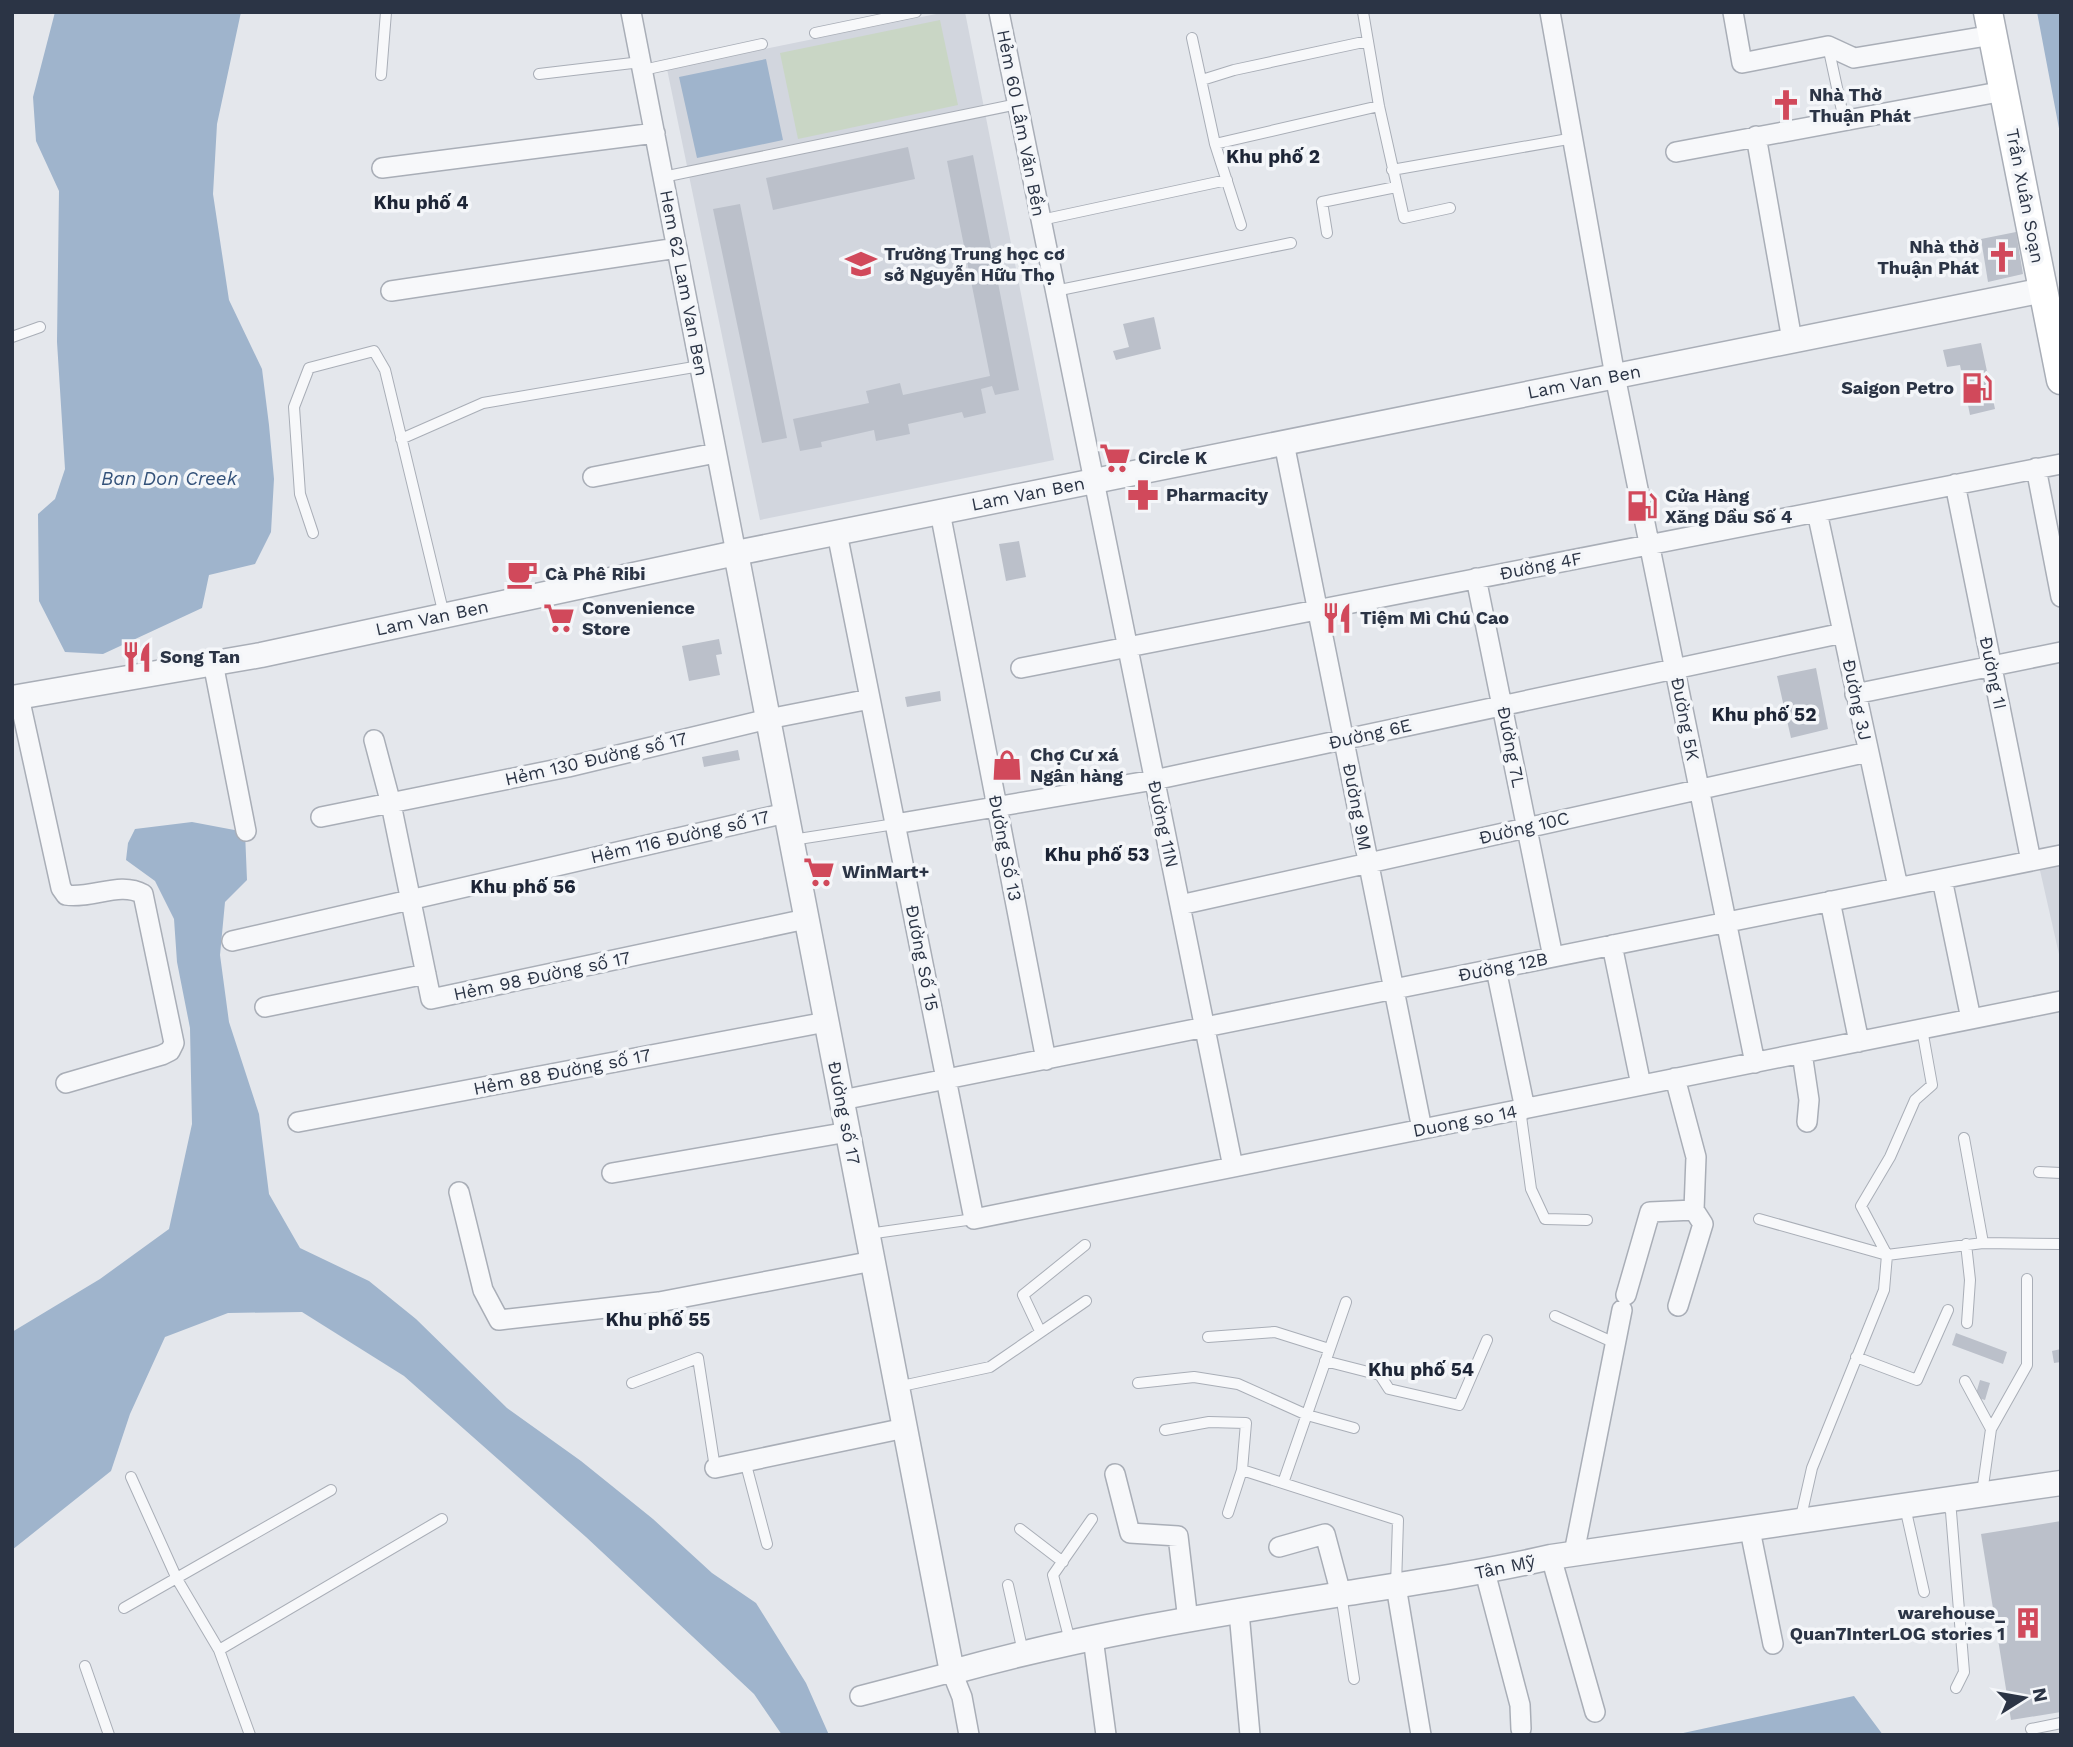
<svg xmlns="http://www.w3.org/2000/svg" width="2073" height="1747" viewBox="0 0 2073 1747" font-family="'Work Sans',sans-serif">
<rect width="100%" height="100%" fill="#e4e7ec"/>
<path fill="#d2d6de" d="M946,12H965L1054,460L760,520L667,69Z
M2061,861V963L2039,866Z"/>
<path fill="#c9d6c5" d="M940,20L958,105L798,139L780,53Z"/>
<path fill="#9fb4cc" d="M55,12H241L217,124L213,194L229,300L262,369L269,425L274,479L271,532L255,564L209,575L202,608L103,654L65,652L39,601L38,514L55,499L65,469L57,342L59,191L36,141L33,97Z
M2037,12H2061V139Z
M766,59L783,140L697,158L679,77Z
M192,822L245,832L247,880L225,902L220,955L229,1022L259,1114L269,1194L300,1248L369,1281L416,1319L507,1408L581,1461L653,1519L712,1573L756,1603L806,1683L829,1735H782L754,1694L586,1537L404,1376L302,1312L228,1313L165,1337L130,1414L111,1471L12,1550V1332L100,1279L169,1229L192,1124L190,1028L177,962L174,919L155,881L126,860L128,843L135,829Z
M1854,1696L1883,1735H1674Z"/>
<path fill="#bbc0ca" d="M908,147L915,179L773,210L766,178Z
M973,155L1019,390L995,395L992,386L981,389L986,413L964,418L962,412L908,424L910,434L876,441L874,430L821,442L822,447L800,451L793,419L869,403L866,391L900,383L903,395L990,376L947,161Z
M740,204L787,438L762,443L713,209Z
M2016,232L2023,274L1988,282L1981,239Z
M1154,317L1161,349L1116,360L1113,351L1129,347L1123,324Z
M1981,343L1995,409L1970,415L1960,365L1947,367L1943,350Z
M1019,541L1026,577L1006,581L999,544Z
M719,639L722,654L716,655L720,675L689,681L682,646Z
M1816,668L1828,729L1791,738L1777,676Z
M940,691L941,701L907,707L905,697Z
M738,750L740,760L704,767L702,757Z
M1956,1333L2007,1352L2003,1364L1952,1345Z
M2061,1349V1362L2054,1363L2052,1351Z
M1980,1380L1990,1383L1985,1400L1975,1397Z
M2061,1521V1712L2011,1720L1981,1534Z"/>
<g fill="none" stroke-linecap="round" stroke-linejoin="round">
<defs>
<path id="service" d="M1363,12L1379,106L1404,218L1450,208
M815,33L916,12
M1192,38L1215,144L1241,225
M1828,46L1844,120
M643,70L762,44
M539,74L641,62
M381,75L386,12
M1202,80L1234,70L1368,41
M1215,144L1379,106
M1392,170L1574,138
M663,177L1018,104
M1041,220L1227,180
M1327,233L1322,202L1396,187
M1055,291L1291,243
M12,337L40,327
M401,439L483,403L700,366
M313,533L300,494L294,407L309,368L374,351L385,370L444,615
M792,840L895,824
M1520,1109L1531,1189L1545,1219L1587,1220
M1964,1138L1983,1243
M2039,1172L2061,1173
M1759,1219L1887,1255L1983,1243L2061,1244
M868,1234L974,1219
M1966,1244L1970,1280L1967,1323
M1887,1255L1861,1206L1890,1157L1915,1100L1932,1085L1922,1029
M1555,1316L1617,1344
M1040,1331L1023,1295L1085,1245
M1208,1337L1275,1332L1329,1349
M1856,1357L1917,1380L1948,1310
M1325,1361L1380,1375L1389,1389L1459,1405L1487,1340
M1965,1381L1991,1429
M632,1383L698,1358L715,1468
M1138,1383L1194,1377L1238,1384L1307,1415L1354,1428
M897,1387L990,1367L1086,1301
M1165,1430L1209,1422L1246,1423L1242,1470L1228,1513
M745,1461L767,1544
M1242,1470L1398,1520L1396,1586
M131,1477L177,1579L219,1650L250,1735
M1283,1483L1346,1302
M1982,1493L1991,1429L2027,1365V1279
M1946,1500L1951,1512L1964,1672L1956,1688
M1905,1507L1924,1592
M1800,1521L1812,1468L1884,1290L1887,1255
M1020,1529L1063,1562
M1008,1585L1023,1652
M1341,1594L1354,1679
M124,1608L331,1490
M1070,1641L1053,1575L1092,1519
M219,1650L442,1519
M85,1666L109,1735
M2031,1729L2061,1723"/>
<path id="minor" d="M631,12L736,553
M999,12L1233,1167
M1550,12L1615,376L1755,1063
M1733,12L1742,63L1828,46L1854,58L1993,35
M1756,136L1792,340
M1676,152L2004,91
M382,168L655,133
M391,291L677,248
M1284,443L1422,1129
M2036,468L2061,597
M593,477L716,453
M1955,484L2031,861
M940,512L1046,1060
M1817,512L1898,887
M837,533L974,1219L2061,1001
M1476,578L1553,957
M213,663L246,831
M1021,668L2061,464
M1855,694L2061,652
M19,697L61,888L66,895C92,899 120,881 143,894L174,1043L170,1051L162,1055L66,1083
M374,740L391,804L431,999L806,919
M321,817L568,767L768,719L870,699
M895,824L1154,780L1843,633
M1942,879L1971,1019
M1830,901L1859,1042
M1180,905L1868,752
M232,941L786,813
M1612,945L1641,1085
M1496,969L1525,1109
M265,1007L426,974
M1802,1053L1809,1100L1807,1122
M842,1100L2061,855
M298,1122L826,1022
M612,1173L848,1132
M459,1192L483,1290L499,1320L659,1302L873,1261
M1626,1295L1650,1212L1694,1210L1696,1157L1675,1078
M1678,1306L1703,1224L1694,1210
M715,1468L905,1428
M1115,1474L1130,1533L1178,1536L1188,1621
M1750,1530L1773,1644
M1279,1547L1325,1534L1341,1594
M1574,1553L1622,1310
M1551,1557L1595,1712
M1485,1572L1520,1705L1521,1729
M1396,1586L1421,1735
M1239,1612L1250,1735
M1093,1638L1106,1735
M860,1696L952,1672L962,1697L969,1735"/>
<path id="tertiary" d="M736,553L952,1672C1080,1636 1211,1615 1342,1594C1412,1583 1481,1573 1551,1557L2061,1483
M12,698L261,655L736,553L2044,290"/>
<path id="secondary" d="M1988,12L2061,380"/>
</defs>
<use href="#service" stroke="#a9aeb7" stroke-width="12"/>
<use href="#minor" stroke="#a9aeb7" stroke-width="22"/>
<use href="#tertiary" stroke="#a9aeb7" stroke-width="27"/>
<use href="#secondary" stroke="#a9aeb7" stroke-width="31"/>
<use href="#service" stroke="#f7f8fa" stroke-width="10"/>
<use href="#minor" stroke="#f7f8fa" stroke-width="19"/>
<use href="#tertiary" stroke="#f7f8fa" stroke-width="24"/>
<use href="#secondary" stroke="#fff" stroke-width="28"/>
</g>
<defs>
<symbol id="church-bare" viewBox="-9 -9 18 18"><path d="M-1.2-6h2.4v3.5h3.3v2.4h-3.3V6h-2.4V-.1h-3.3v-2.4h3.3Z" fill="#d1495b" stroke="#f4f6f9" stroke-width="2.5" paint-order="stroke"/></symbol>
<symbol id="school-bare" viewBox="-9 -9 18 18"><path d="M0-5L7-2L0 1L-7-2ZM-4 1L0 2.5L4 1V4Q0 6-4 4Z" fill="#d1495b" stroke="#f4f6f9" stroke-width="2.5" paint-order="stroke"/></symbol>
<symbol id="fuel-bare" viewBox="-9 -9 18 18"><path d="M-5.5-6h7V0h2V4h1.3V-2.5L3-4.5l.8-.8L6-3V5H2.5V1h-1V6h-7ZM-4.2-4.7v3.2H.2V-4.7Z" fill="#d1495b" stroke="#f4f6f9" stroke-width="2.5" paint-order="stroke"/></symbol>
<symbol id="supermarket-bare" viewBox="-9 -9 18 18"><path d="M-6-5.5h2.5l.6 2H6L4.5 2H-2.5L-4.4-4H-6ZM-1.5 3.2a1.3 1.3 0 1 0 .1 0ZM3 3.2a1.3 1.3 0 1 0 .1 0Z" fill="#d1495b" stroke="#f4f6f9" stroke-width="2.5" paint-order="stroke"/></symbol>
<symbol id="pharmacy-bare" viewBox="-9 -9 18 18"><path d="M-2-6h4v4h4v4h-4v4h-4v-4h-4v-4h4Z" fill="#d1495b" stroke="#f4f6f9" stroke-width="2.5" paint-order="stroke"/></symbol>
<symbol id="cafe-bare" viewBox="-9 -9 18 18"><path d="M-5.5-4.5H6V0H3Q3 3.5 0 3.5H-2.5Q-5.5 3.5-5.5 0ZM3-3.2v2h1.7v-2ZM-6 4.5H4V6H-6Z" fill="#d1495b" stroke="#f4f6f9" stroke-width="2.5" paint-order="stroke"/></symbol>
<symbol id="restaurant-bare" viewBox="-9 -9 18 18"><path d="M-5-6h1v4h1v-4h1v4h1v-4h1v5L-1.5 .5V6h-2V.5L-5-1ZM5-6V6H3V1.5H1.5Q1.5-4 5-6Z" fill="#d1495b" stroke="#f4f6f9" stroke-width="2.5" paint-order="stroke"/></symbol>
<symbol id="shop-bare" viewBox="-9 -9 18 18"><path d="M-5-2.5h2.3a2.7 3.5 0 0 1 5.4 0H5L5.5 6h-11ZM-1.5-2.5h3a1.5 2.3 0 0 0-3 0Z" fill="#d1495b" stroke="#f4f6f9" stroke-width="2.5" paint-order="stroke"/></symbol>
<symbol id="building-bare" viewBox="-9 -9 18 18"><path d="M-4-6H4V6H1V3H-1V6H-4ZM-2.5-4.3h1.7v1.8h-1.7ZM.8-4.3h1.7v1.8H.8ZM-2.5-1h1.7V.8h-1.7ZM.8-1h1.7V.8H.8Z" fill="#d1495b" stroke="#f4f6f9" stroke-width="2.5" paint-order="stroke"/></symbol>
</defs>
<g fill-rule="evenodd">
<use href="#church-bare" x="1764" y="83" width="44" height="44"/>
<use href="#church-bare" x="1980" y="235" width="44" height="44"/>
<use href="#school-bare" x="839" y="242" width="44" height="44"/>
<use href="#fuel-bare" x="1955" y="366" width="44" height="44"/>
<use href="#supermarket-bare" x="1093" y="436" width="44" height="44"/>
<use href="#pharmacy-bare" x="1121" y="473" width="44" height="44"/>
<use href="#fuel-bare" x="1620" y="484" width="44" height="44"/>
<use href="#cafe-bare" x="500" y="552" width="44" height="44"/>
<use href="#supermarket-bare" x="537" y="596" width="44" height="44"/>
<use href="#restaurant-bare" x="1315" y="596" width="44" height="44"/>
<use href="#restaurant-bare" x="115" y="635" width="44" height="44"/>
<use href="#shop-bare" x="985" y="743" width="44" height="44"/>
<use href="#supermarket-bare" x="797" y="850" width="44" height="44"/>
<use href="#building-bare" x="2006" y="1601" width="44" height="44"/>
</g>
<g text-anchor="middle" stroke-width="7" stroke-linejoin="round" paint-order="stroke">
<g font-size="18" font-weight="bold" fill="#2b3445" stroke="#f4f6f9" text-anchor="start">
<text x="1809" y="101">Nhà Thờ<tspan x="1809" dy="21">Thuận Phát</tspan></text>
<text x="1979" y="253" text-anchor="end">Nhà thờ<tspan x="1979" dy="21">Thuận Phát</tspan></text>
<text x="884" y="260">Trường Trung học cơ<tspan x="884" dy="21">sở Nguyễn Hữu Thọ</tspan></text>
<text x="1954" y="394" text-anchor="end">Saigon Petro</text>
<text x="1138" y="464">Circle K</text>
<text x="1166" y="501">Pharmacity</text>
<text x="1665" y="502">Cửa Hàng<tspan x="1665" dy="21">Xăng Dầu Số 4</tspan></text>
<text x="545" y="580">Cà Phê Ribi</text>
<text x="582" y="614">Convenience<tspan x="582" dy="21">Store</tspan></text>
<text x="1360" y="624">Tiệm Mì Chú Cao</text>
<text x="160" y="663">Song Tan</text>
<text x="1030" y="761">Chợ Cư xá<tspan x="1030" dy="21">Ngân hàng</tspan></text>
<text x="842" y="878">WinMart+</text>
<text x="2005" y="1619" text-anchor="end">warehouse_<tspan x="2005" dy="21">Quan7InterLOG stories 1</tspan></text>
</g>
<g font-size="18" fill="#2b3445" stroke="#f4f6f9">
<text transform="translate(1021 123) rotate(79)" y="6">Hẻm 60 Lâm Văn Bền</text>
<text transform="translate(2025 196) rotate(79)" y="6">Trần Xuân Soạn</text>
<text transform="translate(684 283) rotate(79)" y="6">Hem 62 Lam Van Ben</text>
<text transform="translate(1584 382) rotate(-11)" y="6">Lam Van Ben</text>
<text transform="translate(1028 494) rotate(-11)" y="6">Lam Van Ben</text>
<text transform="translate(1541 566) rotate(-11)" y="6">Đường 4F</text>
<text transform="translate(432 618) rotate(-12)" y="6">Lam Van Ben</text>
<text transform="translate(1993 673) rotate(78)" y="6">Đường 1I</text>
<text transform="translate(1857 700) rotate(78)" y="6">Đường 3J</text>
<text transform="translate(1685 719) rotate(79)" y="6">Đường 5K</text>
<text transform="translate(1370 734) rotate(-13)" y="6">Đường 6E</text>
<text transform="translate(1511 747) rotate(79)" y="6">Đường 7L</text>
<text transform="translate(596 759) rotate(-13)" y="6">Hẻm 130 Đường số 17</text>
<text transform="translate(1357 807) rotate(79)" y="6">Đường 9M</text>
<text transform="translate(1163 824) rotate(78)" y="6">Đường 11N</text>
<text transform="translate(1524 828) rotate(-13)" y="6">Đường 10C</text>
<text transform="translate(680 837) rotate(-13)" y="6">Hẻm 116 Đường số 17</text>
<text transform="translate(1005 848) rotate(79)" y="6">Đường Số 13</text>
<text transform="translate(922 958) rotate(79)" y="6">Đường Số 15</text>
<text transform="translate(1503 967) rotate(-11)" y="6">Đường 12B</text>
<text transform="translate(542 976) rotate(-12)" y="6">Hẻm 98 Đường số 17</text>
<text transform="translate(562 1072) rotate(-11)" y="6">Hẻm 88 Đường số 17</text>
<text transform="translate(844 1113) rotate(79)" y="6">Đường số 17</text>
<text transform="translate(1465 1121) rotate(-11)" y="6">Duong so 14</text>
<text transform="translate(1505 1567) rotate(-12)" y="6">Tân Mỹ</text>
</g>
<g font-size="19" font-weight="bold" fill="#1d2536" stroke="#f4f6f9">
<text x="1273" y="163">Khu phố 2</text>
<text x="421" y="209">Khu phố 4</text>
<text x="1764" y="721">Khu phố 52</text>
<text x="1097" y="861">Khu phố 53</text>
<text x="523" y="893">Khu phố 56</text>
<text x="658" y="1326">Khu phố 55</text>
<text x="1421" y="1376">Khu phố 54</text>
</g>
<g font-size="19" font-style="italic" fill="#34527a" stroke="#f4f6f9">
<text x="169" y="485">Ban Don Creek</text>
</g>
</g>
<rect width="2073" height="1747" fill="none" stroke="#2b3445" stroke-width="28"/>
<g transform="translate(2024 1698) rotate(79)" stroke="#f4f6f9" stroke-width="5" paint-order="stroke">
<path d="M0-5L12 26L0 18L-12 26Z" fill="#2b3445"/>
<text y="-10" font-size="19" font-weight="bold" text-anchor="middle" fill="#2b3445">N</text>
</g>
</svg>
